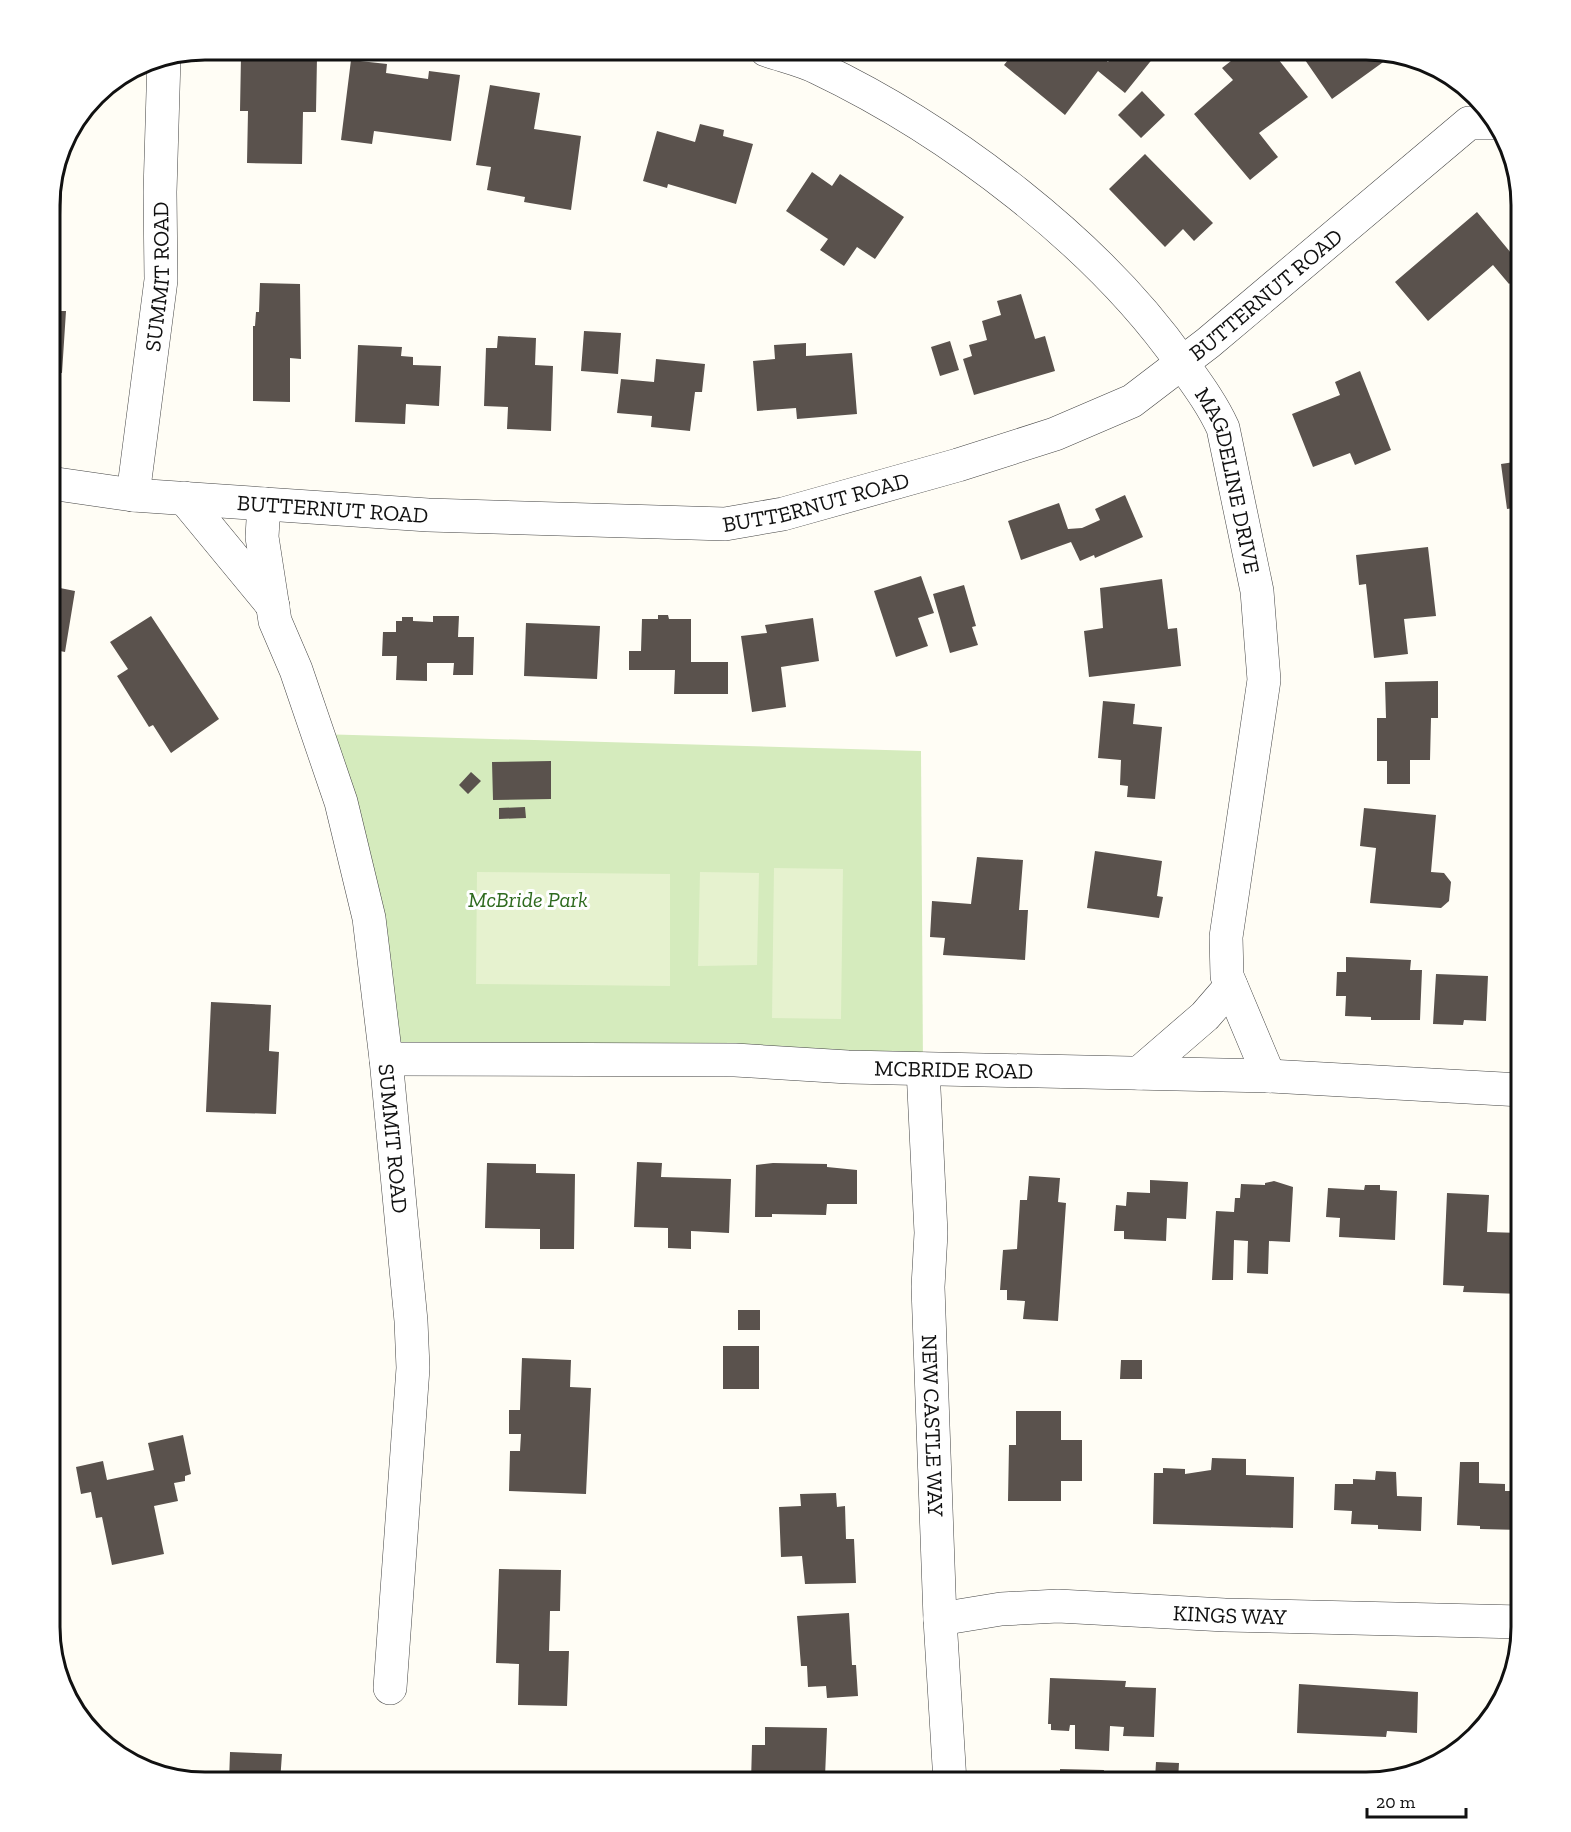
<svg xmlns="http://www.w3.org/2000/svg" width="1571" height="1832" viewBox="0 0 1571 1832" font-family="'Zilla Slab',serif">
<rect width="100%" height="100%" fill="#fffdf5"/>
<path fill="#d5ebbd" d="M318,734L921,751L923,1069L386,1059Z"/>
<path fill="#e6f2cf" d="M774,868L843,869L841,1019L772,1018Z
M477,872L670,874V986L476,984Z
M700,872L759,873L757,965L698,966Z"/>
<path fill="#5a524d" d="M1016,50H1093L1108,62L1118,50L1158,52L1125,93L1098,71L1065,115L1004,65Z
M1245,50H1271L1308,97L1259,133L1278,157L1250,180L1194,114L1233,80L1222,68Z
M1320,50H1376L1393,55L1332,99L1305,60Z
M241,56L317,57L316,112H303L302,164L247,163L248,111H240Z
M351,60L387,64L386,73L428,79L429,71L460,75L451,141L374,131L372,144L341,140Z
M490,85L540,93L534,129L581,136L571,210L524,202L525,197L487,190L491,167L476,165Z
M1142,91L1165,115L1141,138L1118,115Z
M700,124L724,130L723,136L753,144L736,204L668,184L667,188L643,181L657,131L695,142Z
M1145,154L1213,223L1194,241L1183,229L1165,247L1109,189Z
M812,172L832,186L840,174L904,217L875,259L857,247L844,266L820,250L828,239L786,211Z
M51,191H62L60,239L50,238Z
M1477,212L1521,265V274L1509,284L1493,265L1428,321L1395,282Z
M50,274L56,275L54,311H66L62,373L50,372Z
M260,283L300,284L301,359L290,358V402L253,401V326H255L256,312H259Z
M1021,294L1035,339L1045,336L1055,371L974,395L963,359L972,356L969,345L987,340L982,321L1001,315L997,301Z
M1521,329V357L1511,335Z
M584,331L621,333L618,374L581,371Z
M498,336L536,338L535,365L553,366L551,431L507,429L508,407L484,406L486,348H497Z
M950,341L959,370L940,376L931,347Z
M806,343V356L852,353L857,414L797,419L796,408L757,411L753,361L775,359L774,345Z
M358,345L402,347L401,356L413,357V365L441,366L439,406L406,404L405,424L355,422Z
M656,359L705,364L702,392H695L690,431L651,427L652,416L617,413L621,379L654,382Z
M1360,371L1391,450L1355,465L1350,453L1313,467L1292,414L1340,395L1335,382Z
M1521,461V507L1507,509L1501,464Z
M1125,495L1143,537L1095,558L1094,555L1080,561L1071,542L1021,560L1008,521L1059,503L1068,529L1082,528L1100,520L1095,509Z
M1428,547L1436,616L1404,619L1408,654L1374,658L1366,584L1359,585L1356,555Z
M921,576L934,613L918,618L928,646L896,657L874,591Z
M1162,579L1168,629L1177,628L1181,666L1089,677L1084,631L1103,628L1100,588Z
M964,585L976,626L972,627L978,645L950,653L933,594Z
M50,586L75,591L65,652L50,649Z
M658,615H668L669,619H691V662H728V694H674L675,670H629V651H641L642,619H658Z
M151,616L219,719L171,753L153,725L149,727L117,676L128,669L110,642Z
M433,616H459L458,637H474L473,675H453L454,663H427V681L396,680L397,656H382L383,632H396V621H402V617H413V621L433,622Z
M813,618L819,661L781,667L786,707L752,712L741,636L767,633L765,625Z
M526,623L600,626L597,679L524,676Z
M1438,681V718H1431L1430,760H1410V784H1387V761H1377V718H1386L1385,682Z
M1103,701L1135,704L1133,724L1162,727L1155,799L1127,797L1128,786L1120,785L1121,760L1098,758Z
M551,761V799L493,800L492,762Z
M471,772L481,781L468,794L459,785Z
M525,807L526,818L499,819V808Z
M1364,808L1436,815L1431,872L1444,873L1451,882L1449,901L1441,908L1370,903L1376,848L1360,846Z
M1095,851L1162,861L1157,896L1163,897L1159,918L1087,908Z
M977,857L1023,860L1019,910H1028L1025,960L943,955L945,938L930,937L932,901L971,904Z
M1346,957L1411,960L1410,970H1422L1420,1020H1371V1017L1345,1016L1346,996H1336L1337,972H1346Z
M1436,974L1488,976L1486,1021L1464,1020L1463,1025L1433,1024Z
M211,1002L271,1005L269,1051L279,1052L276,1114L206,1112Z
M637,1162L662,1163L661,1177L731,1179L729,1233L691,1231V1249L668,1248V1228L634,1227Z
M487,1163L536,1164V1173L575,1174L574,1249H540V1229L485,1228Z
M773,1163L827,1164V1167L857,1170V1204H827L826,1215L772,1214V1217H755L756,1165Z
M1029,1176L1060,1178L1058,1202L1066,1203L1058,1321L1023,1319L1025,1301L1007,1300V1290H1000L1003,1250L1017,1249L1020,1200H1027Z
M1150,1180L1188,1182L1186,1219L1167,1218L1166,1241L1124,1239V1231H1114L1116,1205L1126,1206L1127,1192L1150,1193Z
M1274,1181L1293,1187L1290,1242L1269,1241L1268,1274L1247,1273L1248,1241L1234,1240L1233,1280H1212L1216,1211L1234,1212L1235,1198H1240L1241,1184L1265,1185V1183Z
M1365,1185H1380V1190L1397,1191L1395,1240L1339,1237L1340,1218L1326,1217L1328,1188L1364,1190Z
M1447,1193L1489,1195L1487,1232L1521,1233V1294L1463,1292L1464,1286L1443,1285Z
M738,1310H760V1330H738Z
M723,1346H759V1389H723Z
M522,1358L571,1360L570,1387L591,1388L586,1494L509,1491L510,1451H520L521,1434H509V1410H520Z
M1121,1360H1142V1379H1120Z
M1016,1411H1061V1440H1082V1481H1061V1501H1008L1009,1445H1016Z
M183,1435L191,1474L185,1476V1481L174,1483L178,1501L154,1506L164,1554L112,1565L102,1517L96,1518L91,1492L81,1494L76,1467L103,1461L107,1480L154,1470L148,1443Z
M1212,1458L1246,1459V1475L1294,1477L1293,1528L1153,1524L1154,1473H1163V1468L1185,1469V1474L1211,1470Z
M1460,1462H1479V1483L1505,1484V1491H1521V1530L1480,1529V1526L1457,1525Z
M1376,1471L1396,1472L1397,1496L1422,1497L1421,1531L1378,1529V1525L1351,1524L1352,1511L1334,1510L1335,1484H1353V1479L1375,1480Z
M836,1493L837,1507L845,1506L846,1539H854L856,1583L805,1584L802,1556L781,1557L779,1507L801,1506L800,1494Z
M499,1569L561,1570L560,1611H550L549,1651H569L567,1706L518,1705L519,1664L496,1663Z
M849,1613L852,1665H856L858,1696L827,1698L826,1686L808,1687L807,1666H801L797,1616Z
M1050,1678L1126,1681L1125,1687L1156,1688L1154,1737L1123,1736L1124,1727L1110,1726L1109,1751L1075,1749V1725H1070L1069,1731L1051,1730V1724H1048Z
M1299,1684L1418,1692L1417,1733L1387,1731L1386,1737L1297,1733Z
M765,1727L827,1728L825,1777L859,1778V1782H751L752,1745H765Z
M230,1752L282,1754L280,1782H229Z
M1156,1762L1179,1763L1178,1781L1155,1780Z
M1060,1769L1104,1770L1103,1782H1060Z
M1324,1779L1350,1781V1782H1324Z"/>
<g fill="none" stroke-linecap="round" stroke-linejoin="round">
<defs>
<g id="minor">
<path id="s1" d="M766,50C783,56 802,60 818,68C950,131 1098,243 1182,363C1197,384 1212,404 1223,428L1257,591L1264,680L1226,937L1227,976L1269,1076"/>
<path id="s2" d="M50,483L133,495L428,515L725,524L783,514L958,465L1055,434L1132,401L1208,343L1469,123H1496"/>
<path id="s3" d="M133,495L161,280L160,192L164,58"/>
<path d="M184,498L273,606"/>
<path id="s4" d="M264,504L262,537L275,621L296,670L341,802L369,918L386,1059L411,1321L413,1368L390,1688"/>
<path id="s5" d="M386,1059L735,1060L848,1067L1269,1076L1521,1090"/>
<path id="s6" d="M923,1069L931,1233L928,1287L940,1619L950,1782"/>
<path d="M1139,1073L1205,1016L1231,986"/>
<path id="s7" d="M940,1619L1001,1609L1058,1606L1225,1615L1521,1622"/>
</g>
</defs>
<use href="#minor" stroke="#444" stroke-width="34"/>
<use href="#minor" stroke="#fff" stroke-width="33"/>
</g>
<g text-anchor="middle" stroke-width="6" stroke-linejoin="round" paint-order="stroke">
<g font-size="22" fill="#111" stroke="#fff">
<text dy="8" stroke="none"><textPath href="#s3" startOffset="220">SUMMIT ROAD</textPath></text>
<text dy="8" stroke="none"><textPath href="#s2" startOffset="1274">BUTTERNUT ROAD</textPath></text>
<text dy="8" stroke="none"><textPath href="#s1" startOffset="657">MAGDELINE DRIVE</textPath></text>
<text dy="8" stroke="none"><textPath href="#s2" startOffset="770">BUTTERNUT ROAD</textPath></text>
<text dy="8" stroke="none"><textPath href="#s2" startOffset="284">BUTTERNUT ROAD</textPath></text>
<text dy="8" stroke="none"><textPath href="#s5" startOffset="568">MCBRIDE ROAD</textPath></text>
<text dy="8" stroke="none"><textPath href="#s4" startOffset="652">SUMMIT ROAD</textPath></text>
<text dy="8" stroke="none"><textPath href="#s6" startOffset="357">NEW CASTLE WAY</textPath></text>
<text dy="8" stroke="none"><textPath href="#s7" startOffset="291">KINGS WAY</textPath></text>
</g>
<g font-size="22" font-style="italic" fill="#2f6b1f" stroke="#fff">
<text x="528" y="907">McBride Park</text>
</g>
</g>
<path d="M0 0H1571V1832H0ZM205 60H1366A145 145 0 0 1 1511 205V1627A145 145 0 0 1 1366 1772H205A145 145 0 0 1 60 1627V205A145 145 0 0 1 205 60Z" fill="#fff" fill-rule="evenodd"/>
<path fill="none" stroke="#111" stroke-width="3" d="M205 60H1366A145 145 0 0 1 1511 205V1627A145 145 0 0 1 1366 1772H205A145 145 0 0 1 60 1627V205A145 145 0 0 1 205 60Z"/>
<path d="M1367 1808v9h99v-9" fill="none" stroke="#111111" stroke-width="3"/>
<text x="1376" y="1808" font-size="18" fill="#111111" stroke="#ffffff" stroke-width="4.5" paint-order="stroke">20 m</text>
</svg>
